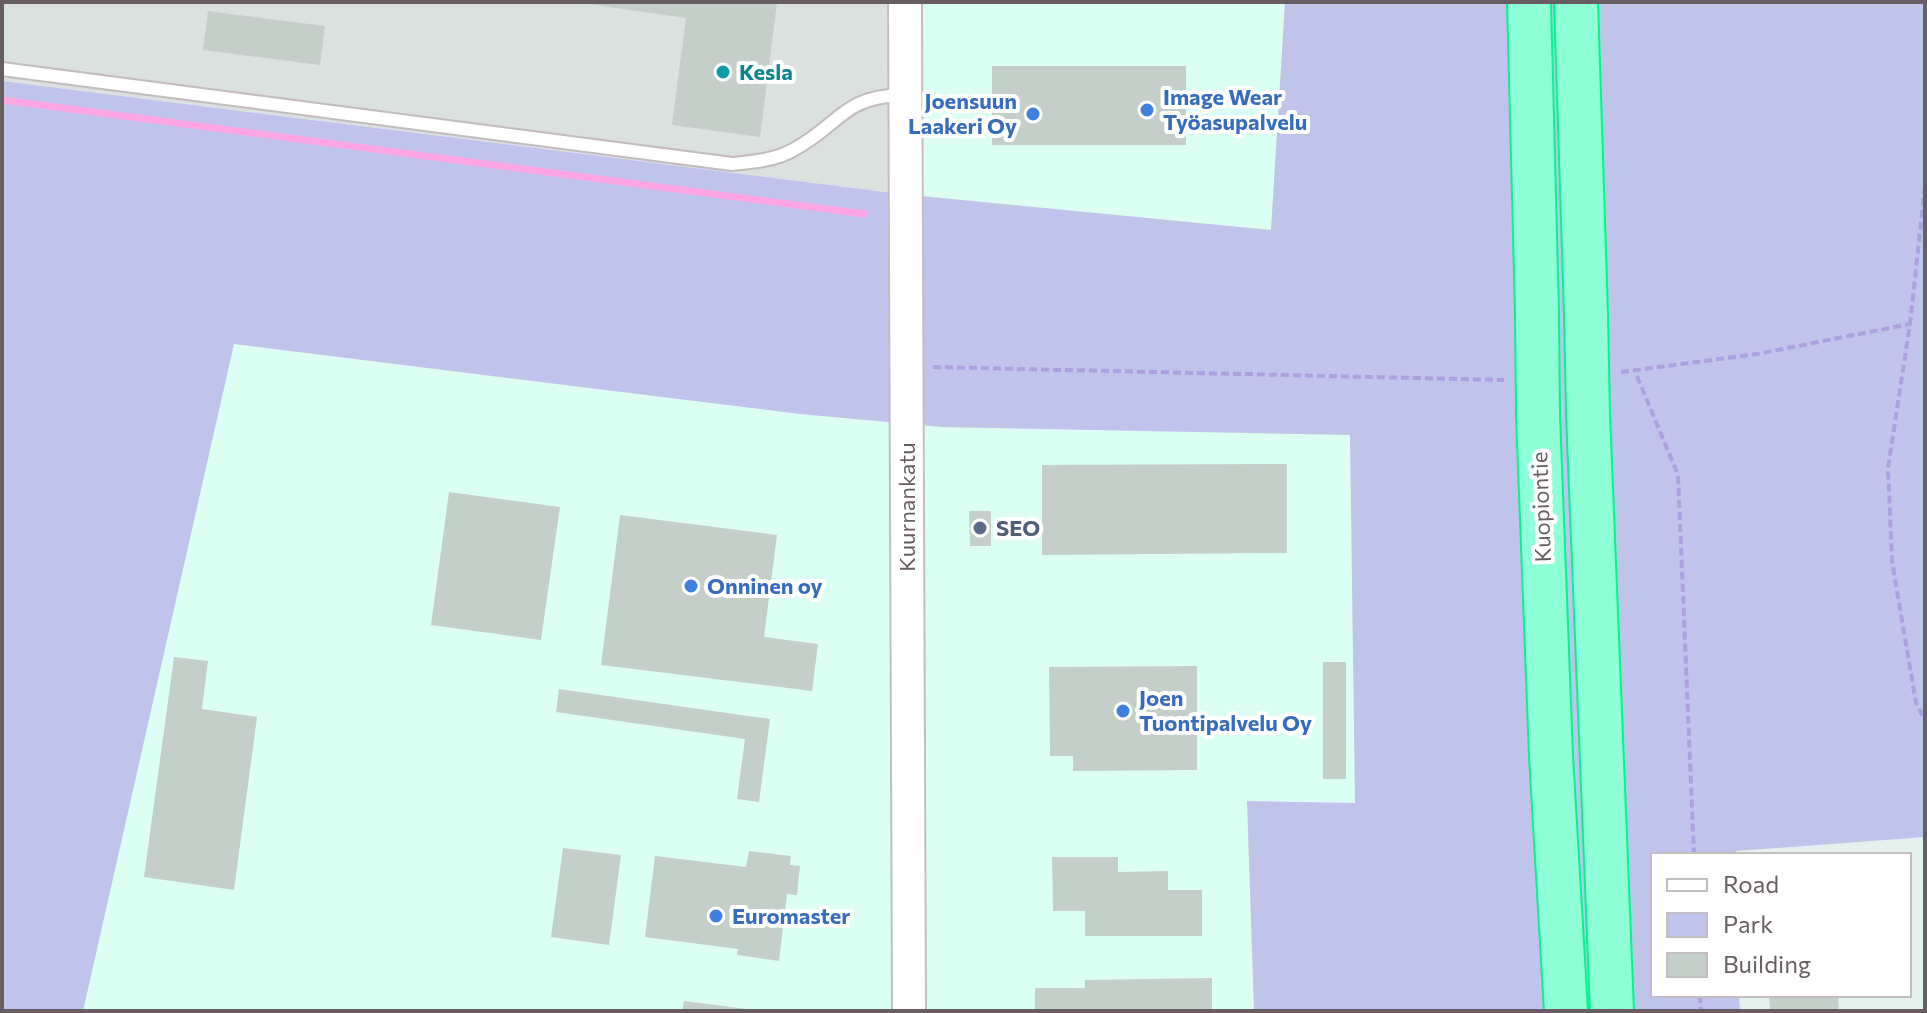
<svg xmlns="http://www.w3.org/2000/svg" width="1927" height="1013" viewBox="0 0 1927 1013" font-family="Commissioner,sans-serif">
<rect width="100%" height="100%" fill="#e5f1ed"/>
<path fill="#dcfff3" d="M906,2H1285L1271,230L901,194Z
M233,344L800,414L942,427L1351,434L1355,803L1247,801L1254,1011H83Z"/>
<path fill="#dae1df" d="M2,2H906L901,194L2,81Z"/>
<path fill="#c0c4eb" d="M1285,2H1925V837L1736,851V855H1653V995H1739L1740,1011H1254L1247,801L1355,803L1350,435L942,427L800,414L234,344L83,1011H2V81L901,194L1271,230Z"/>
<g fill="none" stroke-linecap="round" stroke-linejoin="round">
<path stroke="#ffa7e2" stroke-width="7" d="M2,100L864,214"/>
</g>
<path fill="#c4cfc9" d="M574,2H777L760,137L672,125L686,18Z
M208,11L325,26L320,65L203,50Z
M992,66H1186V145H992Z
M1287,464V553L1042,555V465Z
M449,492L560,507L541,640L431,625Z
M969,511H991V546H970Z
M620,515L777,535L764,637L818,644L812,691L601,665Z
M174,657L208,661L202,709L257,717L234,890L144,877Z
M1323,662H1346V779H1323Z
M1197,666V770L1073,771V756H1050L1049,667Z
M559,689L770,719L759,802L737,799L745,739L556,712Z
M563,848L621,855L609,945L551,937Z
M749,851L791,856L790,865L800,866L797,895L787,894L779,961L737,955L738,949L645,937L655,856L746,867Z
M1052,857H1118V872L1168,871V890H1202V936H1085V911H1053Z
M1212,978V1011H1035V988H1085V980Z
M1769,995H1838L1839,1011H1770Z
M684,1001L747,1009L746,1011H682Z"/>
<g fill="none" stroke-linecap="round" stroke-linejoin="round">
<defs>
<path id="lane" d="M2,69L732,164C751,162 776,160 793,150C841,124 842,97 902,95"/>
<path id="secondary" d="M905,2L909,1011"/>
<path id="highway" d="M1529,2L1537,313
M1576,2L1586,314
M1588,414L1612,1011
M1538,415L1551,756L1566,1011"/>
</defs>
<use href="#lane" stroke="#c2babe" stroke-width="16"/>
<use href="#secondary" stroke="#c5bbc0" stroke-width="36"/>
<use href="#highway" stroke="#00f68e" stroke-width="46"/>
<path stroke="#aaa1de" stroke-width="4" stroke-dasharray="8 4" stroke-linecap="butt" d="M1925,186L1910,324L1888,468L1892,561L1916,703L1925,720
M933,367L1504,380
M1621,372L1757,354L1910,324
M1637,376L1678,475L1694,855
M1700,995L1701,1011"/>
<use href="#lane" stroke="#fff" stroke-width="12"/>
<use href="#secondary" stroke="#fff" stroke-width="32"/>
<use href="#highway" stroke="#8effd6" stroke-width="42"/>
<defs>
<path id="highway-bridge" d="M1537,313L1538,415
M1586,314L1588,414"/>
</defs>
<use href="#highway-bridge" stroke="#00f68e" stroke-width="46" stroke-linecap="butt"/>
<use href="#highway-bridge" stroke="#8effd6" stroke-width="42"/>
</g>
<circle fill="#0f9aa8" stroke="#fff" stroke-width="3" cx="723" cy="72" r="8"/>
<g fill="#3f7fe0" stroke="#fff" stroke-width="3">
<circle cx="1147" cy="110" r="8"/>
<circle cx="1033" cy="114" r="8"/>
<circle cx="691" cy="586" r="8"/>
<circle cx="1123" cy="711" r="8"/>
<circle cx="716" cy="916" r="8"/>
</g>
<circle fill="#5c6f8a" stroke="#fff" stroke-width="3" cx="980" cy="528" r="8"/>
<g text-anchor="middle" stroke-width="8" stroke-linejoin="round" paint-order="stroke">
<g font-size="22" font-weight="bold" fill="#0d838f" stroke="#fff" text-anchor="start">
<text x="739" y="80">Kesla</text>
</g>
<g font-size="22" font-weight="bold" fill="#366cbe" stroke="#fff" text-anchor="start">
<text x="1163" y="105">Image Wear<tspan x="1163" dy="25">Työasupalvelu</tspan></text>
<text x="1017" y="109" text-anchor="end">Joensuun<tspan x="1017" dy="25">Laakeri Oy</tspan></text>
<text x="707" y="594">Onninen oy</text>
<text x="1139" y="706">Joen<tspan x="1139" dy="25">Tuontipalvelu Oy</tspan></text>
<text x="732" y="924">Euromaster</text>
</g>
<g font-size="22" fill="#675d63" stroke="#fff">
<text transform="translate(907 507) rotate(-90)" y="8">Kuurnankatu</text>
<text transform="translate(1541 507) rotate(-92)" y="8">Kuopiontie</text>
</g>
<g font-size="22" font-weight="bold" fill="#4e5e75" stroke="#fff" text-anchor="start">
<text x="996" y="536">SEO</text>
</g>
</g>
<rect width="1927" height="1013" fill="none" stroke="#675d63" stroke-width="8"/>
<rect x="1651" y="853" width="260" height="144" fill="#ffffff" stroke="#c2bec1" stroke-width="2"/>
<rect x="1667" y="879" width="40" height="12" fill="#ffffff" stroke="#c2bec1" stroke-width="2"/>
<text x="1723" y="893" font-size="24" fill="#675d63">Road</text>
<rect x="1667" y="913" width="40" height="24" fill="#c0c4eb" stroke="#c2bec1" stroke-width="2"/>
<text x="1723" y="933" font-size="24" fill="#675d63">Park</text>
<rect x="1667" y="953" width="40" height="24" fill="#c4cfc9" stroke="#c2bec1" stroke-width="2"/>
<text x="1723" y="973" font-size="24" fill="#675d63">Building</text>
</svg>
